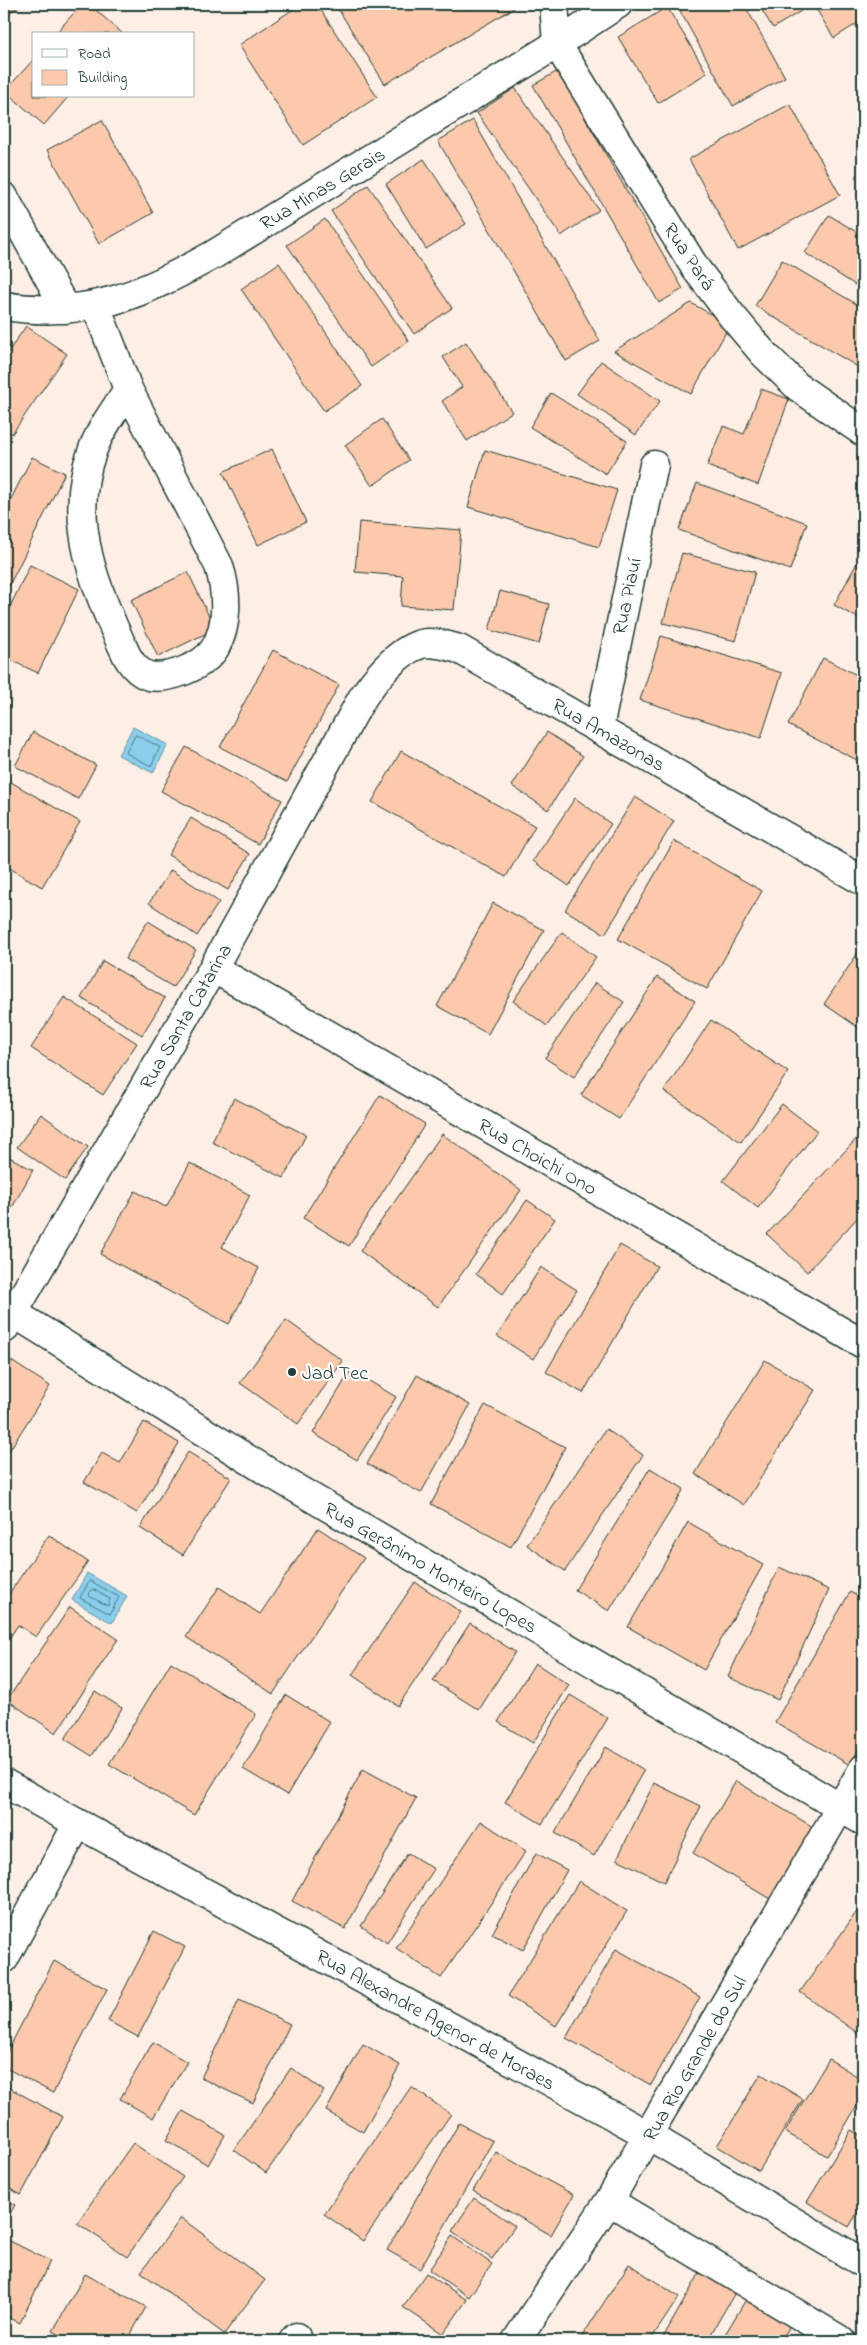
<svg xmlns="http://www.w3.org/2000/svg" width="867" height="2345" viewBox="0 0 867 2345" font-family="'Indie Flower',sans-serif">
<rect width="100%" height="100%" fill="#feefe6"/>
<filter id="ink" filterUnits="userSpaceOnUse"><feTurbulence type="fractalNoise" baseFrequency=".02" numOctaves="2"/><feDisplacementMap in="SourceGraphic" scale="10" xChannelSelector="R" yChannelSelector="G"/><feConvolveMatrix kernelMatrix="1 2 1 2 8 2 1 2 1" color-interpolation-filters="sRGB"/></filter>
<g filter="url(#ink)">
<path fill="#8aceec" stroke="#5f94a2" d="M133,727L168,745L153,773L118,755Z
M87,1573L127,1596L112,1623L72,1600Z"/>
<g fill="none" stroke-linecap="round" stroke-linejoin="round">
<path stroke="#4a777e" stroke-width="1" d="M136,735L160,747L151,766L126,753Z
M90,1581L119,1597L110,1614L80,1598Z
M93,1589L110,1599L108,1606L89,1596L90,1591Z"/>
</g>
<path fill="#fcc9ac" stroke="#1f3d34" d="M4,4H23L4,16Z
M82,4H89L123,34H55Z
M301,4H317L377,97L303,145L239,45Z
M335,4H514V8L385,84Z
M676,4H744L785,77L733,106Z
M758,4H796L801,11L773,28Z
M813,4H863V20L834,38Z
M667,7L707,73L658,103L618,37Z
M34,59V96H69L44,125L5,91Z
M558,71L683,289L659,303L533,85Z
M515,88L599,210L561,236L477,113Z
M790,104L840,195L738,250L689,159Z
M102,120L153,213L99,244L47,150Z
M473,120L600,341L566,361L438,141Z
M424,159L466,224L426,249L386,184Z
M368,185L452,308L414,334L331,211Z
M829,215L863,236V290L805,253Z
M325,219L409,341L371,367L287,245Z
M782,260L863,308V370L755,306Z
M279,263L362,386L324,411L241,289Z
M691,303L730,325L691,394L614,351Z
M26,326L67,354L12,434L4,428V358Z
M466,342L512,412L467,441L442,401L462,387L443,357Z
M601,361L660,401L636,435L577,394Z
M761,389L789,399L758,485L707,466L723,426L744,434Z
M551,393L627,441L606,474L530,427Z
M382,419L409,460L372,486L345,445Z
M272,449L306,522L258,545L223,472Z
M485,450L617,490L599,547L468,507Z
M32,457L65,473L4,596V513Z
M697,483L807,523L790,570L679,530Z
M359,522L461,530L454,610L401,606L403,576L355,572Z
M863,552V621L834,605Z
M682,553L755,572L736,641L663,623Z
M30,565L79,589L38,673L4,657V619Z
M188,572L215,629L158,657L131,600Z
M500,591L549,604L539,644L489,630Z
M661,636L782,673L761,738L640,700Z
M273,650L339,685L287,782L220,747Z
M823,658L863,678V763L788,725Z
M33,732L96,765L78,799L15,766Z
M547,732L583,756L548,810L512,786Z
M186,747L282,800L258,844L161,791Z
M401,751L535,826L506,877L372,802Z
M4,778L80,822L42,887L4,865Z
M635,797L674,821L605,934L565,910Z
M575,798L611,824L569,886L533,861Z
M191,818L250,854L228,890L168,855Z
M674,841L762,891L707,989L618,939Z
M171,870L219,902L197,936L149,903Z
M493,903L544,930L488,1034L437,1006Z
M148,921L196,950L173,987L125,959Z
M562,932L596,957L547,1026L513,1001Z
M863,945V1022L859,1028L824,1004Z
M103,961L165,998L142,1035L81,998Z
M657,977L695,1001L619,1119L581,1095Z
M595,983L624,1002L574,1077L545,1058Z
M64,997L137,1043L103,1095L31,1048Z
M711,1020L788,1072L741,1142L664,1091Z
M380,1095L425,1124L349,1246L303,1218Z
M234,1098L306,1135L284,1178L212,1142Z
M782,1104L817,1131L758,1208L723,1181Z
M41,1114L88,1147L65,1180L17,1147Z
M863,1132V1212L807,1272L767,1234Z
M442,1134L521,1190L438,1307L360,1251Z
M4,1154L33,1170L4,1222Z
M190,1163L250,1195L222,1247L259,1268L229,1324L100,1254L135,1191L166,1207Z
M527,1200L555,1219L503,1294L476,1274Z
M620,1245L657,1266L583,1393L546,1372Z
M541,1267L577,1290L533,1359L497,1336Z
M286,1320L343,1361L298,1424L240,1383Z
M5,1357L50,1386L4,1459V1360Z
M765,1360L815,1390L744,1505L695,1474Z
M351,1370L396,1397L357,1460L313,1433Z
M417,1375L470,1405L421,1493L367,1464Z
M485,1405L565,1447L511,1547L431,1504Z
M144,1422L179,1443L137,1513L84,1482L102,1453L120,1463Z
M606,1429L643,1455L565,1571L527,1545Z
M188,1452L231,1478L183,1555L140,1528Z
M650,1468L684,1489L609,1611L575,1590Z
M688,1522L763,1565L704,1670L628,1627Z
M318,1528L364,1558L273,1694L186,1637L219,1587L260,1614Z
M49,1535L88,1562L36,1637L18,1625L4,1646V1601Z
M863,1552V1570L856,1566Z
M779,1567L829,1590L778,1700L728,1677Z
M415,1582L461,1612L398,1706L352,1675Z
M850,1592L863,1599V1741L850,1765L775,1722Z
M70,1607L118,1639L56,1733L7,1700Z
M470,1623L515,1652L479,1710L433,1681Z
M171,1662L256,1714L194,1815L109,1764Z
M535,1663L569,1685L533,1743L498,1722Z
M95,1691L122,1708L92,1756L65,1739Z
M286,1695L330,1722L287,1795L243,1769Z
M570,1695L608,1718L542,1824L505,1802Z
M606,1747L644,1770L594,1856L555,1833Z
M363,1769L416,1798L345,1929L292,1901Z
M736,1781L813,1827L770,1899L693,1853Z
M654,1783L701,1806L664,1882L617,1859Z
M481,1821L526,1851L441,1978L396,1948Z
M408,1853L434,1869L387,1943L361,1926Z
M536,1853L567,1870L523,1950L492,1934Z
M579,1881L627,1911L556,2026L508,1996Z
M863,1903V2037L800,1992Z
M154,1931L185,1947L138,2037L108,2021Z
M616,1949L700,1997L651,2085L566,2038Z
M54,1961L107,1989L53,2093L4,2067V2058Z
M239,2000L290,2024L253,2103L201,2078Z
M153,2042L187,2062L153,2118L120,2099Z
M363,2044L400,2065L363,2132L326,2111Z
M829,2059L863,2080V2096L827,2156L785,2132Z
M291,2068L324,2091L266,2173L234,2150Z
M761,2074L803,2099L759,2171L717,2146Z
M4,2085L63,2117L21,2195L4,2185Z
M411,2087L451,2114L363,2241L324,2214Z
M183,2111L225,2135L208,2165L166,2140Z
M459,2123L493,2141L420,2269L387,2250Z
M851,2130L863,2137V2203L849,2227L807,2202Z
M133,2143L183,2177L127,2257L77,2223Z
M496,2152L574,2195L551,2235L473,2191Z
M474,2198L515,2226L492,2259L452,2231Z
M4,2199L15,2205L4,2224Z
M181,2218L265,2280L224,2334L141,2272Z
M452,2236L492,2264L469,2297L429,2270Z
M4,2238L50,2261L20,2323L4,2315Z
M629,2264L679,2297L650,2341H579Z
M702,2269L737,2289L707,2341H661Z
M426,2273L467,2300L443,2334L403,2307Z
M85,2274L146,2307L127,2341H71L53,2331Z
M750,2293L794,2319L781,2341H721Z"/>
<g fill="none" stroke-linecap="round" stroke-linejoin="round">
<defs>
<path id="minor" d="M554,4L557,44L696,269L732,316L763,353L798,387L863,432
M4,197L66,309
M4,306C88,319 141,295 213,255L557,44L618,4
M96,306L128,389L219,566C227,591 229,624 215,648C204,666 169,680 149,676C139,673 132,665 127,656C97,593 66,521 92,452C99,430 116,409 128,389
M599,728L654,465
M213,968L863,1344
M4,1307L270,1473L863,1821
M4,1329L213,968L361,700C374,680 397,651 421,644C434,641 448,646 459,649L863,881
M4,1783L648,2135L863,2263
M4,1959L77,1825
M609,2201L842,2341
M293,2341L296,2337
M516,2341L609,2201L863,1769"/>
</defs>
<use href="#minor" stroke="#1f3d34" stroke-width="31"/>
<use href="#minor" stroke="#fff" stroke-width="28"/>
</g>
</g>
<circle fill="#1f3d34" stroke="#fff" stroke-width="2" cx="292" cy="1372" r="5"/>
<g text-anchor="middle" stroke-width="4.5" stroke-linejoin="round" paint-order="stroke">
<g font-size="20" fill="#1f3d34" stroke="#fff">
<text transform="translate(322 188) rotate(-31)" y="7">Rua Minas Gerais</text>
<text transform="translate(690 256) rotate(56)" y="7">Rua Pará</text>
<text transform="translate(626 596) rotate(-78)" y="7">Rua Piauí</text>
<text transform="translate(609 734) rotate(30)" y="7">Rua Amazonas</text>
<text transform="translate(185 1016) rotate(-60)" y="7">Rua Santa Catarina</text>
<text transform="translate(538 1156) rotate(30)" y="7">Rua Choichi Ono</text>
<text transform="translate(431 1567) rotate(30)" y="7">Rua Gerônimo Monteiro Lopes</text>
<text transform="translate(436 2019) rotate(29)" y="7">Rua Alexandre Agenor de Moraes</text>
<text transform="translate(694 2058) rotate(-60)" y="7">Rua Rio Grande do Sul</text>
</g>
<g font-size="20" fill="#1f3d34" stroke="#fff" text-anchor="start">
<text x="302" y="1379">Jad Tec</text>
</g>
</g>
<rect width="867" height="2345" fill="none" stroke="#fff" stroke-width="20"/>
<rect x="10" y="10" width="847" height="2325" fill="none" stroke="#1f3d34" stroke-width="2" filter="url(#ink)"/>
<rect x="32" y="32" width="162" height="65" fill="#ffffff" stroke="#a5b1ae"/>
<rect x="42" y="49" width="25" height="8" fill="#ffffff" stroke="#a5b1ae"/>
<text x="78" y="58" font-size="15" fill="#1f3d34">Road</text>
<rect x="42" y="70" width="25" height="15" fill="#fcc9ac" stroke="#a5b1ae"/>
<text x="78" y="82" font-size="15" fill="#1f3d34">Building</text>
</svg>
